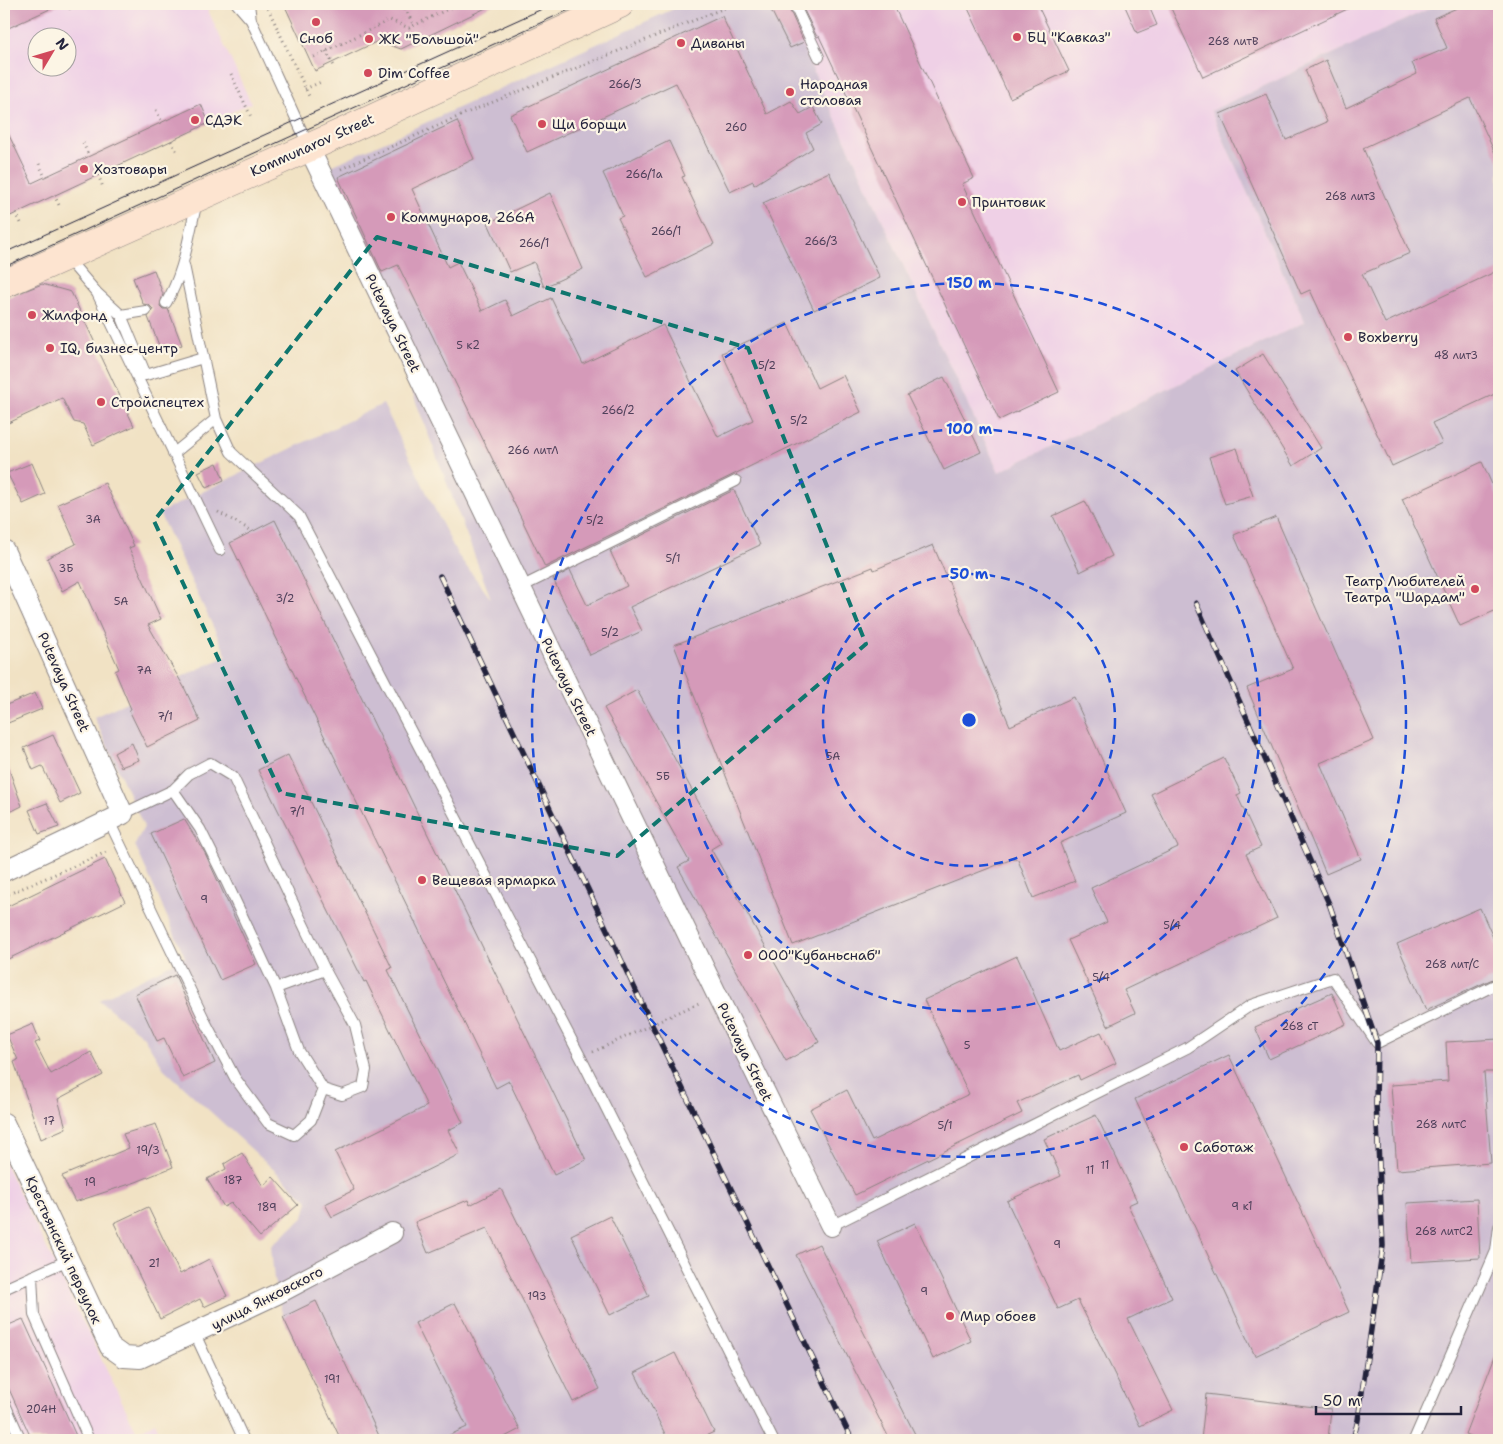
<svg xmlns="http://www.w3.org/2000/svg" width="1503" height="1444" viewBox="0 0 1503 1444" font-family="'Shantell Sans',sans-serif">
<rect width="100%" height="100%" fill="#fcf5e5"/>
<filter id="ink" filterUnits="userSpaceOnUse"><feTurbulence type="fractalNoise" baseFrequency=".02" numOctaves="2"/><feDisplacementMap in="SourceGraphic" scale="10" xChannelSelector="R" yChannelSelector="G"/><feConvolveMatrix kernelMatrix="1 2 1 2 8 2 1 2 1" color-interpolation-filters="sRGB"/></filter>
<filter id="wash" filterUnits="userSpaceOnUse"><feTurbulence type="fractalNoise" baseFrequency=".0096" numOctaves="4" result="noise"/><feDisplacementMap in="SourceGraphic" scale="20" xChannelSelector="R" yChannelSelector="G"/><feGaussianBlur stdDeviation="1.12" result="paint"/><feColorMatrix in="noise" values="0 0 0 0 0 0 0 0 0 0 0 0 0 0 0 0 0 1.4 0 .05"/><feComposite in="paint" operator="in"/></filter>
<g filter="url(#wash)">
<rect width="100%" height="100%" fill="#f1e2c4"/>
<path fill="#efd0e6" fill-rule="evenodd" d="M4,4H205L251,103L4,219ZM38,38H68V68H38Z
M782,4H1439L1211,111L1305,322L999,472Z
M4,1161L137,1432L155,1422L163,1440H4Z"/>
<path fill="#cdbed2" d="M684,4H782L999,472L1305,322L1211,111L1439,4H1499V1440H341L283,1317L274,1280L271,1246L304,1217L308,1201L164,1069L143,1036L99,1000L185,957L135,845L144,827L94,717L227,656L159,513L383,404L457,554L491,599L327,168Z"/>
<g id="blocks">
<path fill="#d59ab9" d="M4,4H61L4,30Z
M284,4H494L401,49L378,41L315,71Z
M768,4H787L804,42L790,48Z
M801,4H893L974,178L962,184L1059,392L999,420L819,36L817,37Z
M966,4H1037L1069,71L1010,98Z
M1124,4H1148L1157,25L1137,33Z
M1169,4H1358L1203,77Z
M1466,4H1499V162L1470,98L1363,148L1410,253L1362,274L1385,323L1499,270V392L1432,423L1442,443L1392,466L1310,290L1301,294L1220,114L1266,94L1286,140L1327,122L1305,70L1326,60L1346,108L1417,74L1412,63L1447,48L1434,18Z
M722,16L767,114L791,101L800,114L813,107L822,124L806,133L813,148L754,185L753,181L730,192L676,83L527,152L510,115Z
M201,104L209,123L4,219V125L32,183Z
M457,121L474,159L412,189L448,267L458,262L482,311L505,300L513,316L551,298L583,364L663,325L718,437L753,420L722,353L787,323L817,388L843,375L861,412L545,567L398,265L382,272L338,177Z
M669,141L685,176L682,177L714,244L647,277L618,218L623,216L603,173Z
M829,172L880,278L814,310L763,203Z
M550,193L583,269L544,287L534,262L510,272L488,223Z
M154,270L163,294L160,306L163,309H168L182,345L162,353L148,317L153,309L149,305L143,304L133,278Z
M42,284L71,292L134,426L93,445L83,424L74,422L62,398L4,425V299Z
M1263,354L1321,448L1293,466L1235,371Z
M944,377L981,452L944,470L907,395Z
M1237,448L1253,496L1225,504L1209,457Z
M1482,462L1499,500V609L1460,626L1402,499Z
M32,463L45,494L23,504L7,473Z
M217,463L224,480L206,488L198,472Z
M105,483L134,546L129,548L161,619L148,625L184,687L200,721L147,747L129,710L131,709L115,671L119,669L80,581L62,591L47,558L76,544L58,504Z
M734,490L760,545L630,607L642,631L590,655L553,579L570,570L587,605L627,586L610,551Z
M1085,501L1112,556L1080,572L1053,516Z
M1276,517L1374,740L1320,763L1361,859L1326,874L1247,688L1293,669L1234,535Z
M275,520L586,1160L554,1175L509,1081L496,1088L230,543Z
M933,545L1010,726L1074,697L1126,813L1060,843L1075,881L1033,898L1018,860L1015,858L793,945L674,645L873,567L874,570Z
M637,690L721,843L711,849L819,1042L786,1061L678,867L689,861L604,708Z
M35,693L42,709L8,723L4,706Z
M53,735L80,793L60,803L42,766L33,770L24,748Z
M132,743L139,760L121,767L114,753Z
M288,755L392,968L388,970L463,1123L448,1130L460,1154L332,1217L325,1204L354,1190L335,1152L427,1106L366,981L364,982L258,770Z
M1224,758L1241,793L1237,795L1261,847L1246,854L1277,918L1124,990L1135,1013L1108,1026L1068,940L1107,922L1091,888L1178,847L1151,794Z
M4,761H6L22,806L4,815Z
M47,803L59,827L39,834L29,810Z
M184,819L205,853L256,964L220,980L151,834Z
M105,859L125,902L4,961V908Z
M1480,908L1499,951V976L1426,1010L1397,944Z
M1017,956L1059,1051L1101,1032L1116,1063L1080,1080L1078,1075L1017,1103L1022,1113L855,1195L810,1109L847,1090L872,1141L969,1094L924,1000Z
M175,975L215,1063L183,1078L164,1038L157,1041L135,994Z
M1332,993L1346,1024L1269,1059L1255,1027Z
M33,1024L40,1041L35,1043L51,1074L91,1052L103,1075L58,1099L66,1128L41,1139L14,1062L18,1060L7,1035Z
M1499,1039V1072H1484L1491,1163L1397,1170L1391,1085L1448,1081L1446,1042Z
M1229,1055L1349,1312L1255,1356L1135,1099Z
M1096,1115L1137,1201L1128,1205L1172,1298L1128,1319L1173,1410L1140,1426L1078,1300L1058,1309L1007,1201L1061,1176L1044,1139Z
M156,1124L173,1167L136,1182L75,1202L62,1176L129,1148L123,1134Z
M242,1153L263,1186L273,1177L298,1205L260,1237L231,1203L224,1207L207,1179L226,1169L224,1164Z
M501,1189L600,1389L573,1402L487,1228L428,1253L415,1222L468,1200L470,1205Z
M1477,1199L1480,1258L1411,1262L1407,1203Z
M148,1207L180,1274L209,1259L227,1296L204,1307L200,1299L160,1319L114,1223Z
M610,1216L649,1296L610,1315L571,1235Z
M915,1223L971,1341L933,1359L877,1241Z
M819,1244L918,1440H890L796,1255Z
M316,1301L381,1440H341L283,1317Z
M455,1303L520,1429L499,1440H439L467,1427L415,1323Z
M23,1319L78,1440H32L4,1378V1327Z
M1498,1348L1499,1440H1480L1465,1434Z
M675,1353L714,1432L697,1440H668L635,1373Z
M1206,1394L1331,1409L1328,1440H1201Z"/>
</g>
</g>
<g filter="url(#ink)">
<use href="#blocks" fill-opacity="0" stroke="#8a8280" stroke-width="1"/>
<g fill="none" stroke-linecap="round" stroke-linejoin="round">
<defs>
<path id="service" d="M237,4L251,20
M249,4L251,20L309,147
M794,4L819,57
M67,258L97,293L121,315L146,311
M184,265L216,419L231,452L299,516L581,1058L773,1440
M97,293L220,550
M166,303C185,271 188,237 197,202
M121,315L146,375L203,358
M173,454L216,419
M521,587L736,481
M123,814L173,790L189,774L210,763L233,777L325,970L355,1025L366,1070L363,1087L342,1095L323,1089L299,1051L276,988L226,881L200,829L173,790
M109,821L206,1023L235,1078L268,1123L294,1135L311,1120L323,1089
M276,988L325,970
M831,1226L1187,1048L1251,1005L1333,978L1377,1043L1499,983
M32,1276L34,1315L89,1440
M4,1289L68,1260
M195,1334L244,1440
M4,1402L21,1440
M1414,1440L1496,1251L1499,1227"/>
<path id="minor" d="M309,148L717,995L831,1226
M4,550L123,814L4,871
M4,1123L110,1347L124,1357L140,1358L277,1294L392,1233"/>
<path id="secondary" d="M4,284L328,139L620,4"/>
</defs>
<use href="#service" stroke="#8a8280" stroke-width="12"/>
<use href="#minor" stroke="#8a8280" stroke-width="22"/>
<use href="#secondary" stroke="#8a8280" stroke-width="29"/>
<path stroke="#8a8280" stroke-width="3" stroke-dasharray="1 4" stroke-linecap="butt" d="M68,4L72,13
M266,4L309,96
M403,4L414,26
M326,51L334,66
M314,57L390,20L409,28L458,4
M231,74L252,119
M305,89L321,82
M156,110L162,122
M171,141L177,152
M83,143L89,156
M39,164L45,177
M341,169L471,111L734,4
M98,175L103,187
M4,186L8,194
M54,195L60,207
M16,213L22,225
M218,512L252,531
M4,896L109,851
M593,1052L701,1002"/>
<use href="#service" stroke="#fff" stroke-width="10"/>
<use href="#minor" stroke="#fff" stroke-width="20"/>
<use href="#secondary" stroke="#fde4d0" stroke-width="28"/>
<path stroke="#22223b" stroke-width="1" d="M4,253L553,4
M4,267L582,4"/>
<defs>
<path id="rail" d="M440,576L652,1025L852,1440
M1196,603L1330,906L1377,1043L1376,1104L1383,1246L1358,1420L1353,1440"/>
</defs>
<use href="#rail" stroke="#22223b" stroke-width="5.5"/>
<use href="#rail" stroke="#fcf5e5" stroke-width="4" stroke-dasharray="11" stroke-linecap="butt"/>
</g>
</g>
<path fill="none" stroke="#0f766e" stroke-width="4" stroke-dasharray="10 6" stroke-linejoin="round" d="M377,237L748,348L866,644L617,856L281,793L154,521Z"/>
<g fill="none" stroke="#1d4ed8" stroke-width="2.5" stroke-dasharray="9 6">
<circle cx="969" cy="720" r="146"/>
<circle cx="969" cy="720" r="291"/>
<circle cx="969" cy="720" r="437"/>
</g>
<g fill="#d1495b" stroke="#fcf5e5" stroke-width="2">
<circle cx="316" cy="22" r="5"/>
<circle cx="1017" cy="37" r="5"/>
<circle cx="369" cy="39" r="5"/>
<circle cx="681" cy="43" r="5"/>
<circle cx="368" cy="73" r="5"/>
<circle cx="790" cy="92" r="5"/>
<circle cx="195" cy="120" r="5"/>
<circle cx="542" cy="124" r="5"/>
<circle cx="84" cy="169" r="5"/>
<circle cx="962" cy="202" r="5"/>
<circle cx="391" cy="217" r="5"/>
<circle cx="32" cy="315" r="5"/>
<circle cx="1348" cy="337" r="5"/>
<circle cx="50" cy="348" r="5"/>
<circle cx="101" cy="402" r="5"/>
<circle cx="1475" cy="589" r="5"/>
<circle cx="422" cy="880" r="5"/>
<circle cx="748" cy="955" r="5"/>
<circle cx="1184" cy="1147" r="5"/>
<circle cx="950" cy="1316" r="5"/>
</g>
<g text-anchor="middle" stroke-width="4.5" stroke-linejoin="round" paint-order="stroke">
<g font-size="11" fill="#4f405a">
<text x="1233" y="45">268 литВ</text>
<text x="625" y="88">266/3</text>
<text x="736" y="131">260</text>
<text x="644" y="178">266/1а</text>
<text x="1350" y="200">268 литЗ</text>
<text x="666" y="235">266/1</text>
<text x="821" y="245">266/3</text>
<text x="534" y="247">266/1</text>
<text x="468" y="349">5 к2</text>
<text x="1456" y="359">48 лит3</text>
<text x="767" y="369">5/2</text>
<text x="618" y="414">266/2</text>
<text x="799" y="424">5/2</text>
<text x="533" y="454">266 литЛ</text>
<text x="93" y="523">3А</text>
<text x="595" y="524">5/2</text>
<text x="673" y="562">5/1</text>
<text x="66" y="572">3Б</text>
<text x="285" y="602">3/2</text>
<text x="121" y="605">5А</text>
<text x="610" y="636">5/2</text>
<text x="144" y="674">7А</text>
<text x="165" y="720">7/1</text>
<text x="833" y="760">5А</text>
<text x="663" y="780">5Б</text>
<text x="297" y="815">7/1</text>
<text x="204" y="903">9</text>
<text x="1172" y="929">5/4</text>
<text x="1452" y="968">268 лит/С</text>
<text x="1101" y="981">5/4</text>
<text x="1300" y="1030">268 сТ</text>
<text x="967" y="1049">5</text>
<text x="49" y="1125">17</text>
<text x="1441" y="1128">268 литС</text>
<text x="945" y="1129">5/1</text>
<text x="148" y="1154">19/3</text>
<text x="1105" y="1169">11</text>
<text x="1090" y="1174">11</text>
<text x="233" y="1184">187</text>
<text x="90" y="1186">19</text>
<text x="1242" y="1210">9 к1</text>
<text x="267" y="1211">189</text>
<text x="1444" y="1235">268 литС2</text>
<text x="1057" y="1248">9</text>
<text x="154" y="1267">21</text>
<text x="924" y="1295">9</text>
<text x="537" y="1300">193</text>
<text x="332" y="1383">191</text>
<text x="41" y="1413">204Н</text>
</g>
<g font-size="14" fill="#22223b" stroke="#fcf5e5" text-anchor="start">
<text x="1027" y="42">БЦ "Кавказ"</text>
<text x="316" y="43" text-anchor="middle">Сноб</text>
<text x="379" y="44">ЖК "Большой"</text>
<text x="691" y="48">Диваны</text>
<text x="378" y="78">Dim Coffee</text>
<text x="800" y="89">Народная<tspan x="800" dy="16">столовая</tspan></text>
<text x="205" y="125">СДЭК</text>
<text x="552" y="129">Щи борщи</text>
<text x="94" y="174">Хозтовары</text>
<text x="972" y="207">Принтовик</text>
<text x="401" y="222">Коммунаров, 266А</text>
<text x="42" y="320">Жилфонд</text>
<text x="1358" y="342">Boxberry</text>
<text x="60" y="353">IQ, бизнес-центр</text>
<text x="111" y="407">Стройспецтех</text>
<text x="1465" y="586" text-anchor="end">Театр Любителей<tspan x="1465" dy="16">Театра "Шардам"</tspan></text>
<text x="432" y="885">Вещевая ярмарка</text>
<text x="758" y="960">ООО"Кубаньснаб"</text>
<text x="1194" y="1152">Саботаж</text>
<text x="960" y="1321">Мир обоев</text>
</g>
<g font-size="14" fill="#22223b" stroke="#fcf5e5">
<text transform="translate(312 145) rotate(-24)" y="5">Kommunarov Street</text>
<text transform="translate(393 323) rotate(64)" y="5">Putevaya Street</text>
<text transform="translate(64 682) rotate(66)" y="5">Putevaya Street</text>
<text transform="translate(569 687) rotate(64)" y="5">Putevaya Street</text>
<text transform="translate(745 1052) rotate(64)" y="5">Putevaya Street</text>
<text transform="translate(64 1250) rotate(65)" y="5">Крестьянский переулок</text>
<text transform="translate(267 1298) rotate(-27)" y="5">улица Янковского</text>
</g>
</g>
<circle cx="969" cy="720" r="8" fill="#1d4ed8" stroke="#fcf5e5" stroke-width="2.5"/>
<g font-size="15" text-anchor="middle" font-weight="bold" fill="#1d4ed8" stroke="#fcf5e5" stroke-width="4.5" stroke-linejoin="round" paint-order="stroke">
<text x="969" y="288">150 m</text>
<text x="969" y="434">100 m</text>
<text x="969" y="579">50 m</text>
</g>
<rect width="1503" height="1444" fill="none" stroke="#fcf5e5" stroke-width="20"/>
<g transform="translate(52 52) rotate(52)"><circle r="24" fill="#fcf5e5" stroke="#a5a1a1"/>
<path d="M0-4L9 19L0 12L-9 19Z" fill="#d1495b"/>
<text y="-8" font-size="14" font-weight="bold" text-anchor="middle" fill="#22223b">N</text>
</g>
<path d="M1316 1406v8h145v-8" fill="none" stroke="#22223b" stroke-width="2.5"/>
<text x="1323" y="1406" font-size="15" fill="#22223b" stroke="#fcf5e5" stroke-width="4" paint-order="stroke">50 m</text>
</svg>
